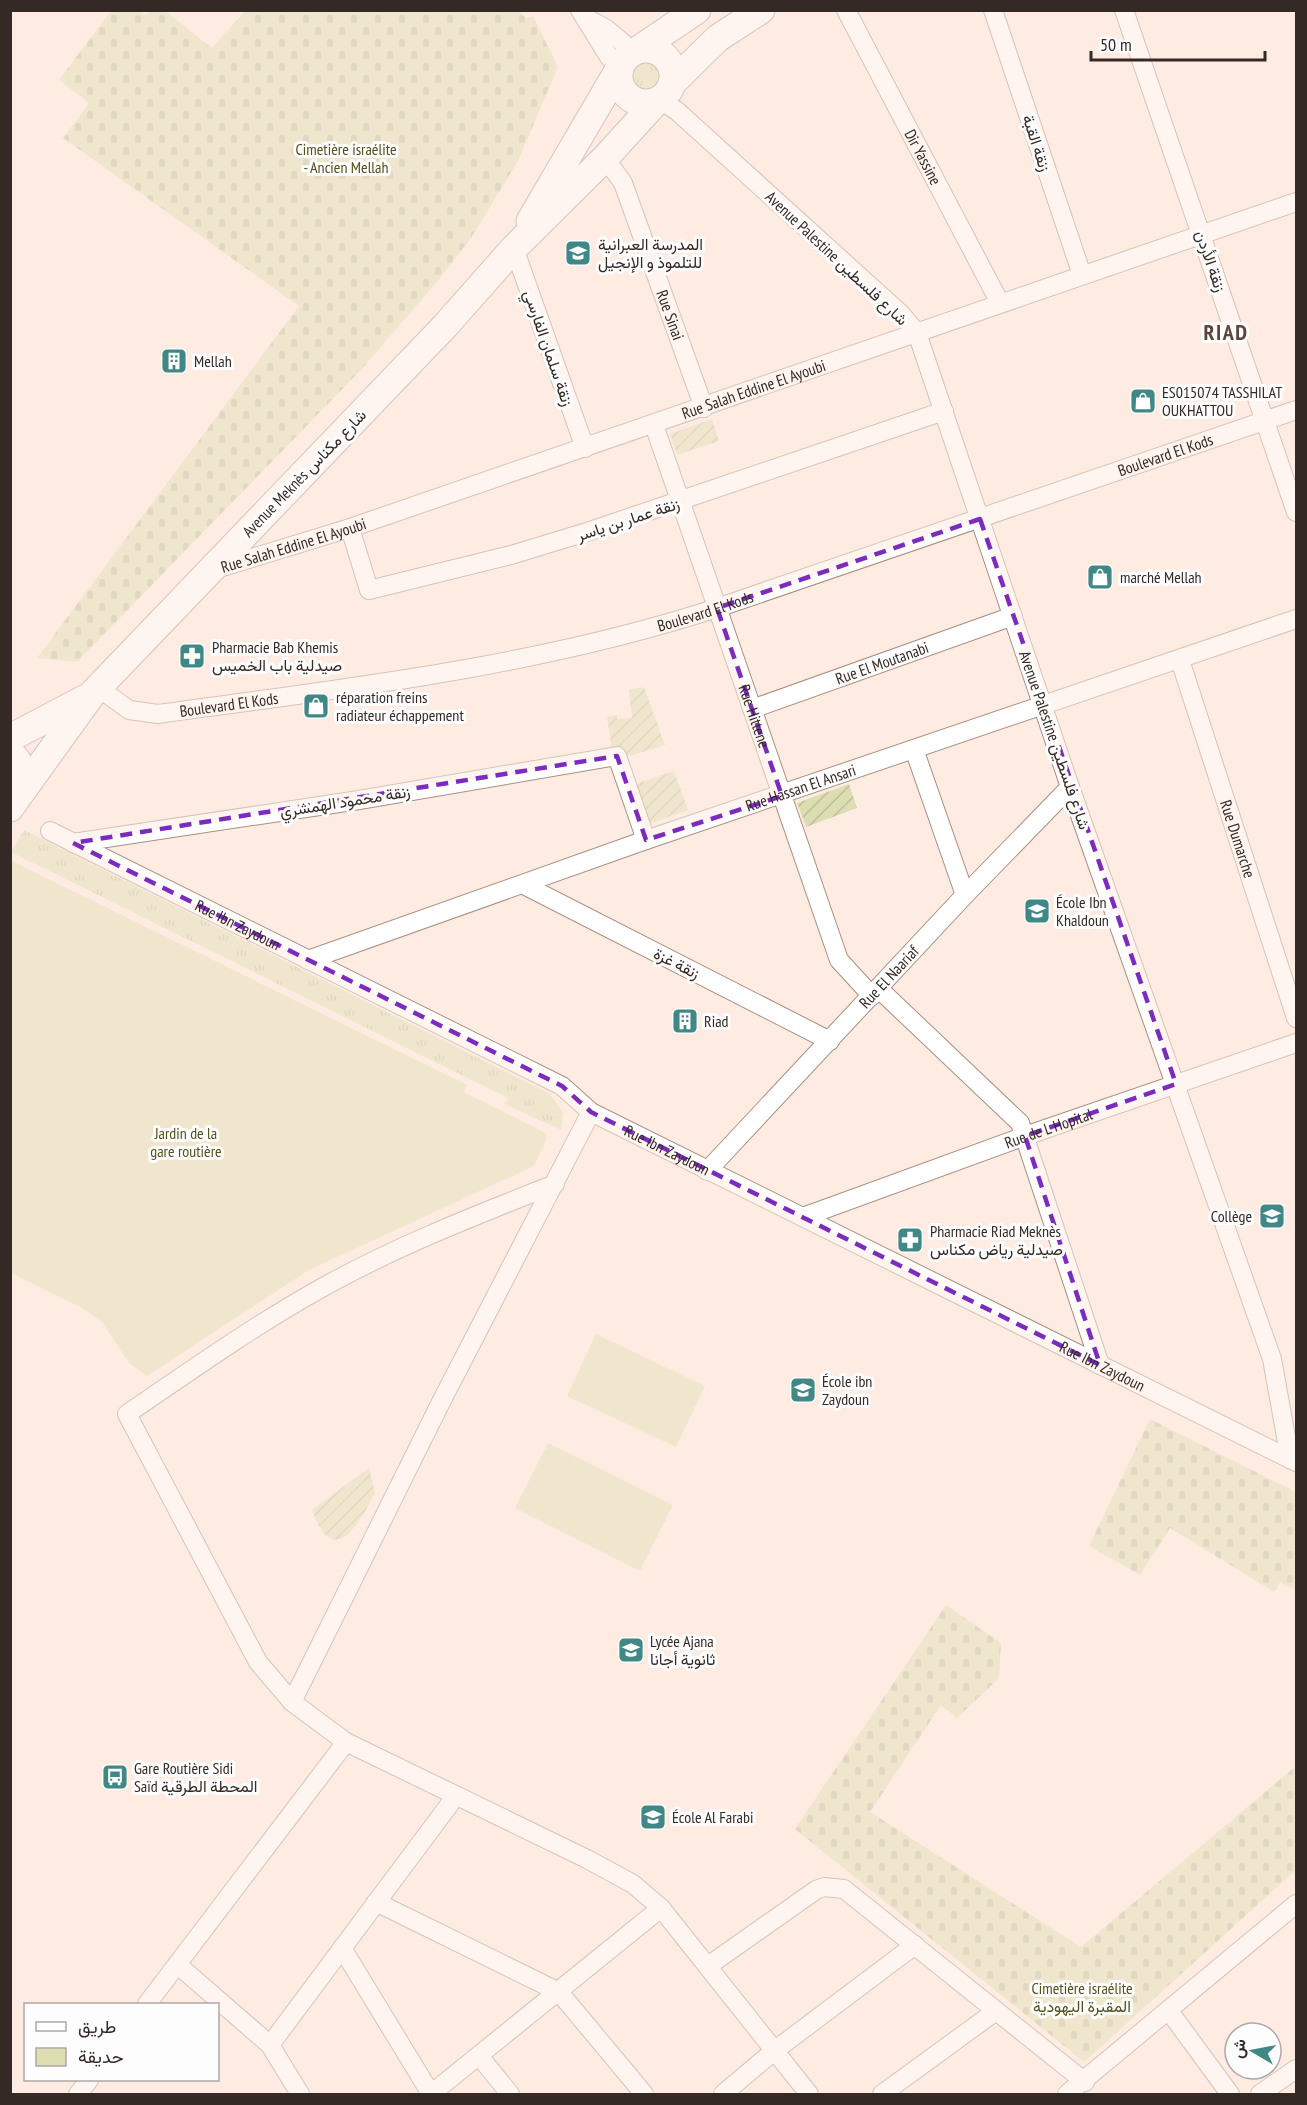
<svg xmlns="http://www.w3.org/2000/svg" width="1307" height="2105" viewBox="0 0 1307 2105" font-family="'PT Sans Narrow',Vazirmatn,sans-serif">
<defs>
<pattern id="grass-tufts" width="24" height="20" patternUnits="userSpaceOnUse" patternTransform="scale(1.5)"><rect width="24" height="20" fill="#ddddb2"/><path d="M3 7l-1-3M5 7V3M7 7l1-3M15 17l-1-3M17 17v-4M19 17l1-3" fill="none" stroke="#bebe99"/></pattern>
<pattern id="cemetery-stones" width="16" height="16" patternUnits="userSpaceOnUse" patternTransform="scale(1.5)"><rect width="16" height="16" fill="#ddddb2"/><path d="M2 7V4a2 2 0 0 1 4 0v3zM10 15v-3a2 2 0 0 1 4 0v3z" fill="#bebe99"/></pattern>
<pattern id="garden-furrows" width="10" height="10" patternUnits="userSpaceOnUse" patternTransform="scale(1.5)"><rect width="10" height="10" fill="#ddddb2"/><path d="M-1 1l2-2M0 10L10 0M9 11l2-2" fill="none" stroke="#bebe99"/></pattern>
</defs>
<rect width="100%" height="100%" fill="#feece3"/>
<path fill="url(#grass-tufts)" d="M629 76a17 17 0 1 1 34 0a17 17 0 1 1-34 0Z
M24,830L550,1094L563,1112L561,1130L505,1104L508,1098L11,852Z"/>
<path fill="url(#cemetery-stones)" d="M445,11L447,13L450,10L519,11L526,18L533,16L558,67L518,161L471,238L437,282L358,373L77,662L37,658L299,306L63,138L89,103L59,80L111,11H138L146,16L150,11H165L212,48L245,11Z
M1150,1419L1296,1492V1590L1280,1582L1274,1592L1170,1528L1140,1575L1089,1546Z
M946,1605L1001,1643L999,1678L957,1718L941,1705L870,1812L1081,1947L1296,1766V1870L1084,2062L795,1829Z"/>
<path fill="#ddddb2" d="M10,860L467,1085L464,1092L544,1132L547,1138L534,1166L309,1270L147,1376L129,1363L102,1322L80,1307L11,1273Z
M596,1334L705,1386L676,1447L567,1396Z
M548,1443L673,1505L640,1571L515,1508Z"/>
<path fill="url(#garden-furrows)" d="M712,419L719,441L677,455L670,434Z
M644,687L665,745L626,757L623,749H612L607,717L617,715V719L632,718L629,690Z
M674,771L688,810L649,824L636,784Z
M849,784L857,808L806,827L797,803Z
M369,1468L375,1493C367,1507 344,1559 323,1532C318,1526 315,1517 312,1510Z"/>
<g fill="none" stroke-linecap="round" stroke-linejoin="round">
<defs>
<g id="street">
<path d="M580,10L609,57L621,66"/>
<path id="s1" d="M846,10L1000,303"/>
<path d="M993,10L1082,275"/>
<path d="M1124,10L1296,512"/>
<path d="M586,18L605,28L634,52"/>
<path d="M660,100L677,111L901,314L917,333L1070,787L1272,1359L1290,1459"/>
<path id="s2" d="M605,158L623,183L704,408"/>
<path d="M514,248L585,448"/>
<path id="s3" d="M654,425L839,960L872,996"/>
<path d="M350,528L369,590L511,555L590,531L944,411"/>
<path id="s4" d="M216,569L350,528L1296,202"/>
<path id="s5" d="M1180,660L1296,1018"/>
<path id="s6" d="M99,688L129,710L158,714C346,688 536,667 717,608L1296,410"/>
<path id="s7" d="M752,709L1013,616"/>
<path d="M914,749L965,895"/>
<path id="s8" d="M50,831L562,1086L591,1112L1296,1462"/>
<path d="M73,843L359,800L617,756L646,840"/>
<path d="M524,885L830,1041"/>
<path id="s9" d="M308,960L646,840L1296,619"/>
<path d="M879,989L1020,1123L1100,1365"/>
<path id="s10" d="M707,1171L965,895L1070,787"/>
<path d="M555,1184C474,1216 394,1247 318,1290C252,1327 190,1371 127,1414L258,1662L292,1702L346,1742L587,1859L633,1884L661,1908L809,2094"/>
<path id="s11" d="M803,1217L1025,1136L1296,1043"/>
<path d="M292,1702L440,1404L591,1112"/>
<path d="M376,1902L559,1992L644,2094"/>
<path d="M342,1948L431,2094L661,1908"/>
<path d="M178,1965L270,2045L300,2094"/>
<path d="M708,1966L816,1890L824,1887L844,1889L1085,2082"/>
<path d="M147,2004L346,1742"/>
<path d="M1169,2011L1230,2094"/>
<path d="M270,2045L455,1797"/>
<path d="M480,2057L510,2094"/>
<path d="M78,2094L89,2080"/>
<path d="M723,2094L774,2051L915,1945"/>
<path d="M882,2094L996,2011"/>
<path d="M1067,2094L1296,1904"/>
<path d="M1260,2094L1296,2069"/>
</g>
<path id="secondary" d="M619 76a27 27 0 1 1 54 0a27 27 0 1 1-54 0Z
M638,50L697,10
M672,83L718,38L761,10
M530,221L619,69
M10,738L86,698
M10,753C26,765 22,779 17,797
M10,808L92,694L445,326L514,248L605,158L656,102"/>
</defs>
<use href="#street" stroke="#aa8f81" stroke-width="20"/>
<use href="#secondary" stroke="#aa8f81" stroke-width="29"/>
<use href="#street" stroke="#fff" stroke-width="18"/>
<use href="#secondary" stroke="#fff" stroke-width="27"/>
</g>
<path d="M0 0H1307V2105H0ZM980,519L1176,1084L1025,1136L1100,1365L591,1112L562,1086L73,843L617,756L646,840L782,796L717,608Z" fill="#feece3" fill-opacity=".55" fill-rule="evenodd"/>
<path fill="none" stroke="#7b2cbf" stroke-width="4.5" stroke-dasharray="12 8" stroke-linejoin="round" d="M980,519L1176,1084L1025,1136L1100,1365L591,1112L562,1086L73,843L617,756L646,840L782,796L717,608Z"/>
<defs>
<symbol id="school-square" viewBox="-11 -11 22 22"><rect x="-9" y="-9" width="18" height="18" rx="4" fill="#408886" stroke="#fdfdfd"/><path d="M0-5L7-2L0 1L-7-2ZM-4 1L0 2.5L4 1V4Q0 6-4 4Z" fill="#fff"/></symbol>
<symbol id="building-square" viewBox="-11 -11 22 22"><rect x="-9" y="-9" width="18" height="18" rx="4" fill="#408886" stroke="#fdfdfd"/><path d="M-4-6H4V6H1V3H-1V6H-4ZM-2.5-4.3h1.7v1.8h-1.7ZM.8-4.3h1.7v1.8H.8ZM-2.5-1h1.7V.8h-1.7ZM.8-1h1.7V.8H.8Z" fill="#fff"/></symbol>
<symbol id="shop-square" viewBox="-11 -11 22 22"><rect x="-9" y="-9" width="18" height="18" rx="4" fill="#408886" stroke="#fdfdfd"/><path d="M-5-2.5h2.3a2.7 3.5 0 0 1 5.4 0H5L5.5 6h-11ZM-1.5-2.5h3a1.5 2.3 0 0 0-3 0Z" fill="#fff"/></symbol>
<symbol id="pharmacy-square" viewBox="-11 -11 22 22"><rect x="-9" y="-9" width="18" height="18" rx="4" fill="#408886" stroke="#fdfdfd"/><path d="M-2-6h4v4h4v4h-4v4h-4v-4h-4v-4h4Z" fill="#fff"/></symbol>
<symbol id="university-square" viewBox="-11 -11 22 22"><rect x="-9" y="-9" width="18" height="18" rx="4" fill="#408886" stroke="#fdfdfd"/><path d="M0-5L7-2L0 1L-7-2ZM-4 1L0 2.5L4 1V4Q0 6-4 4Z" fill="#fff"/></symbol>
<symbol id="bus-square" viewBox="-11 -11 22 22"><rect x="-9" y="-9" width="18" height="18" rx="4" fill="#408886" stroke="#fdfdfd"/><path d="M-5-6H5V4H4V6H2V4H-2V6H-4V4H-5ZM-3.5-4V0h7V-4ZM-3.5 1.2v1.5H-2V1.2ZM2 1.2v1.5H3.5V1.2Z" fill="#fff"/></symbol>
</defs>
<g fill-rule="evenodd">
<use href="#school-square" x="563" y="238" width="30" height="30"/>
<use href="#building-square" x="159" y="346" width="30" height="30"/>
<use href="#shop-square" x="1128" y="386" width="30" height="30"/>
<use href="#shop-square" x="1085" y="562" width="30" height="30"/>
<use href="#pharmacy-square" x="177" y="641" width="30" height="30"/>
<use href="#shop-square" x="301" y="691" width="30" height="30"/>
<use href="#school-square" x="1022" y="896" width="30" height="30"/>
<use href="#building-square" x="670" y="1006" width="30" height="30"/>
<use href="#school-square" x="1257" y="1201" width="30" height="30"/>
<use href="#pharmacy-square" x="895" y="1225" width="30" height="30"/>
<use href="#school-square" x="788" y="1375" width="30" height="30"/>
<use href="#university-square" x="616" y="1635" width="30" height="30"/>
<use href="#bus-square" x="100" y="1762" width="30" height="30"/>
<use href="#school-square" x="638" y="1802" width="30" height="30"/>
</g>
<g text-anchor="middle" stroke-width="6" stroke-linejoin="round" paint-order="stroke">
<g font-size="16" fill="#342924" stroke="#fdfdfd">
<text transform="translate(1037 143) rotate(72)" y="6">زنقة القبة</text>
<text dy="6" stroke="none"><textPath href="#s1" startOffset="166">Dir Yassine</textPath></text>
<text transform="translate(837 258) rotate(43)" y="6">Avenue Palestine شارع فلسطين</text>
<text transform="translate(1211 261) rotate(71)" y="6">زنقة الأردن</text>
<text dy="6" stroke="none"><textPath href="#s2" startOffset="171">Rue Sinai</textPath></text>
<text transform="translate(549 348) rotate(71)" y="6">زنقة سلمان الفارسي</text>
<text dy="6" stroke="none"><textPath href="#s4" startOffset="567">Rue Salah Eddine El Ayoubi</textPath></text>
<text dy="6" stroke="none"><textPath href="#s6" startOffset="1110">Boulevard El Kods</textPath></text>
<text transform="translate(304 473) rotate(-46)" y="6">Avenue Meknès شارع مكناس</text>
<text transform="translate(628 519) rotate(-18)" y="6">زنقة عمار بن ياسر</text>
<text dy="6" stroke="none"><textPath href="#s4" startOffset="81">Rue Salah Eddine El Ayoubi</textPath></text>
<text dy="6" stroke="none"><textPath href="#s6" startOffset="624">Boulevard El Kods</textPath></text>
<text dy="6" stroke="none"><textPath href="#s7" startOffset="138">Rue El Moutanabi</textPath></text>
<text dy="6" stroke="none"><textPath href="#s6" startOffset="138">Boulevard El Kods</textPath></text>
<text dy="6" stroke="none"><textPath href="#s3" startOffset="308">Rue Hittene</textPath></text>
<text transform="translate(1055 740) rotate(71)" y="6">Avenue Palestine شارع فلسطين</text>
<text dy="6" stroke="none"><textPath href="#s9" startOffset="522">Rue Hassan El Ansari</textPath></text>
<text transform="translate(345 801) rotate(-9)" y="6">زنقة محمود الهمشري</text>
<text dy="6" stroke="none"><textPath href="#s5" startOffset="188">Rue Dumarche</textPath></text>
<text dy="6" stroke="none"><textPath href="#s8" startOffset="210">Rue Ibn Zaydoun</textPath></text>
<text transform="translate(677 963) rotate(27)" y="6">زنقة غزة</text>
<text dy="6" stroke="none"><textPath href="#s10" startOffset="266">Rue El Naariaf</textPath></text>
<text dy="6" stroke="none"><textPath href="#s11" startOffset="261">Rue de L Hopital</textPath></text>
<text dy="6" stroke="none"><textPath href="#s8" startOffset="696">Rue Ibn Zaydoun</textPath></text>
<text dy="6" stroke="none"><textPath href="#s8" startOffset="1182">Rue Ibn Zaydoun</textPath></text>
</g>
<g font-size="16" fill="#53511c" stroke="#fdfdfd">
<text x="346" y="155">Cimetière israélite<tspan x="346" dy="18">- Ancien Mellah</tspan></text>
<text x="186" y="1139">Jardin de la<tspan x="186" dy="18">gare routière</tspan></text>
<text x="1082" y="1994">Cimetière israélite<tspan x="1082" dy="18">المقبرة اليهودية</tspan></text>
</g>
<g font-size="16" fill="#342924" stroke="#fdfdfd" text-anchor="start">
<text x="598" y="250">المدرسة العبرانية<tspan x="598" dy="18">للتلموذ و الإنجيل</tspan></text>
<text x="194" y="367">Mellah</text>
<text x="1162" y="398">ES015074 TASSHILAT<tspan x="1162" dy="18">OUKHATTOU</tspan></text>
<text x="1120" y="583">marché Mellah</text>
<text x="212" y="653">Pharmacie Bab Khemis<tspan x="212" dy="18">صيدلية باب الخميس</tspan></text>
<text x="336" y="703">réparation freins<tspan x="336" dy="18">radiateur échappement</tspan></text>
<text x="1056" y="908">École Ibn<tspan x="1056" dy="18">Khaldoun</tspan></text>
<text x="704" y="1027">Riad</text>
<text x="1252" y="1222" text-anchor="end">Collège</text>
<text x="930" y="1237">Pharmacie Riad Meknès<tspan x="930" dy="18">صيدلية رياض مكناس</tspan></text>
<text x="822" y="1387">École ibn<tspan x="822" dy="18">Zaydoun</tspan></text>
<text x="650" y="1647">Lycée Ajana<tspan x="650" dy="18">ثانوية أجانا</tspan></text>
<text x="134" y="1774">Gare Routière Sidi<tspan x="134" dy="18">Saïd المحطة الطرقية</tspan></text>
<text x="672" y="1823">École Al Farabi</text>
</g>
<g font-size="22" font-weight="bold" letter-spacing="1.5" fill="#5d4539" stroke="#fdfdfd">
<text x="1226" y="340">RIAD</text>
</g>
</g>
<rect width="1307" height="2105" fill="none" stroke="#342924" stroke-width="24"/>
<rect x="24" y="2003" width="195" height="78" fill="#fdfdfd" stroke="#ada8a6" stroke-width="1.5"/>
<rect x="36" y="2022" width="30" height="9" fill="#ffffff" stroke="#ada8a6" stroke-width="1.5"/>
<text x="78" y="2033" font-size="18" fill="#342924">طريق</text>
<rect x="36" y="2048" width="30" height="18" fill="#ddddb2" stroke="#ada8a6" stroke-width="1.5"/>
<text x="78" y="2063" font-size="18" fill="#342924">حديقة</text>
<g transform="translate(1253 2051) rotate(280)"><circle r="28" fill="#fdfdfd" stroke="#ada8a6" stroke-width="1.5"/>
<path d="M0-4.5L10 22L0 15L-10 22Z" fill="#408886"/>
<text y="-9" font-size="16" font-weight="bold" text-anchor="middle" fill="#342924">ش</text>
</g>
<path d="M1091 51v9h174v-9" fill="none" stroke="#342924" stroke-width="3"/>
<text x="1100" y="51" font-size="18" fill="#342924" stroke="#fdfdfd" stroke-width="4.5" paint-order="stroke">50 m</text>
</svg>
